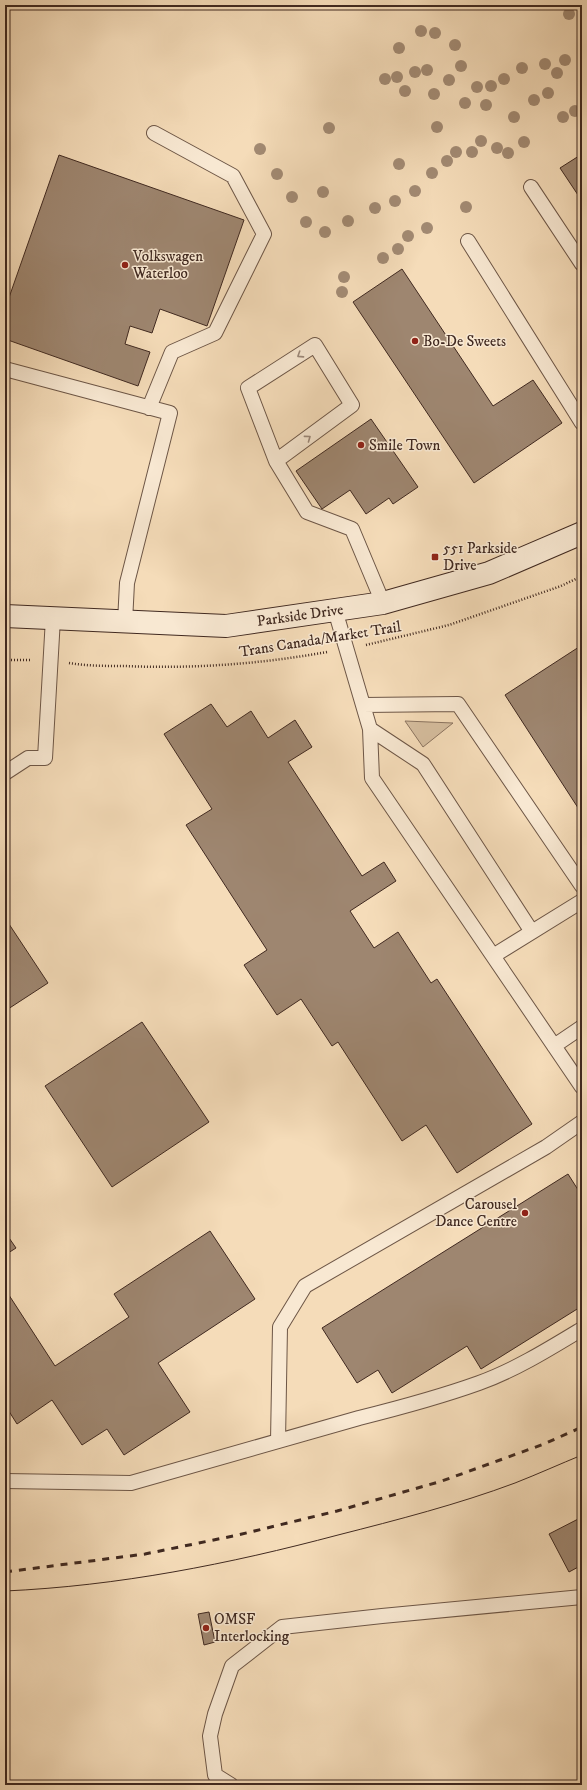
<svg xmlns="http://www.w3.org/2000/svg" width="587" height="1790" viewBox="0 0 587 1790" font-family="'IM FELL DW Pica',serif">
<rect width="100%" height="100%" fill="#f5dcb9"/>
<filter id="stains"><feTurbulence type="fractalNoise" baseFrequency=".005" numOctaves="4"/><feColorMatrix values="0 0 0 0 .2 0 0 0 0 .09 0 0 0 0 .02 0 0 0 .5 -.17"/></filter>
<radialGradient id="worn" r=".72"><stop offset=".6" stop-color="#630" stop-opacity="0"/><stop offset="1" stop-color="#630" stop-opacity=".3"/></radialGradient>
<path fill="#d6be9f" stroke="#8b7460" d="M405,721L453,723L423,747Z"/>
<path fill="#9e8670" stroke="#402920" d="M582,154V201L560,168Z
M59,155L244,220L207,326L160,309L152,333L130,326L125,344L150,352L138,386L5,339V309Z
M402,269L493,406L533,380L562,423L474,483L353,302Z
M371,419L418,487L393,504L389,498L366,514L350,490L322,509L296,471Z
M582,645V814L505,695Z
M211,704L227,727L251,711L268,738L295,720L312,747L288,762L362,876L384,862L396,881L350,911L374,948L398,932L431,983L437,979L532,1124L457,1173L426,1125L402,1141L338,1042L332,1046L301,999L277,1015L244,965L267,950L186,825L212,809L164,734Z
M5,918L48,983L5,1011Z
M142,1022L209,1122L112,1187L45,1086Z
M568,1174L582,1196V1306L481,1369L467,1346L392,1393L378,1370L357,1383L322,1328Z
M210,1231L255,1299L158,1363L190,1412L124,1455L107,1429L82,1445L52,1400L17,1424L5,1405V1289L55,1366L129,1317L114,1294Z
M5,1232L16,1248L5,1255Z
M582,1517V1565L569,1572L549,1534Z
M209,1612L215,1642L204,1645L198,1614Z"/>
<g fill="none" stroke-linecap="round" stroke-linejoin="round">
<defs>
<path id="lane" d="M531,187L582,264
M468,241L582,423
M5,369L170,413L127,583L125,622
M149,408L172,352L215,333L264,234L233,176L154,133
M276,461L352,405L315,345L248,388L276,461L307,512L352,529L383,603
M335,610L370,729L372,778L582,1087
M363,705L458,704L582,886
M370,729L423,764L532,932
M5,773L28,758H45L53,618
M493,956L582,901
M554,1046L582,1027
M278,1441L280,1327L305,1286L546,1147L582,1122
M5,1481L131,1483L359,1418C399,1408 440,1397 479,1383C515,1370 549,1349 582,1329
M231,1785L215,1775L210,1736L215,1714L232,1666L282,1627L382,1616L582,1597"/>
<path id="secondary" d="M5,616L226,626L383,603L489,573L582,533"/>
</defs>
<use href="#lane" stroke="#6d5646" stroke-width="16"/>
<use href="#secondary" stroke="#402920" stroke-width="24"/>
<path stroke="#402920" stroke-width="2.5" stroke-dasharray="1 2" stroke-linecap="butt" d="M366,645L449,625L561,586L582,576
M5,660H31
M69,663C87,666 106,666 124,666C193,669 260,664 327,652"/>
<use href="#lane" stroke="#f8e8d2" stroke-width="14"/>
<use href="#secondary" stroke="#f8e8d2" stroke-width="22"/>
<path stroke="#402920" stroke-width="1" d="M5,1591C118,1586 229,1564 338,1535C397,1520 459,1504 515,1483C538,1474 560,1464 582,1455"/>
<path stroke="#402920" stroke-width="3" stroke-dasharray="7 7" stroke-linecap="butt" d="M5,1572L145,1554L238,1535L337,1511L442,1481L544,1444L582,1427"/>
</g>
<g fill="#a28a73">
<circle cx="569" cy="14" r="6"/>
<circle cx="421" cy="31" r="6"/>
<circle cx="435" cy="33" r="6"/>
<circle cx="455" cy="45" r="6"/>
<circle cx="399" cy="48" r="6"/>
<circle cx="565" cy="60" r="6"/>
<circle cx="545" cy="64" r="6"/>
<circle cx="461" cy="66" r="6"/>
<circle cx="522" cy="68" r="6"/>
<circle cx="427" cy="70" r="6"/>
<circle cx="415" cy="72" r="6"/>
<circle cx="557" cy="73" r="6"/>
<circle cx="397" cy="77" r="6"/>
<circle cx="385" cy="79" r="6"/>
<circle cx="504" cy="79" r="6"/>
<circle cx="449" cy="80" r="6"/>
<circle cx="491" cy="86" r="6"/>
<circle cx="477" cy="87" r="6"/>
<circle cx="405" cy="91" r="6"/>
<circle cx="548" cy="93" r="6"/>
<circle cx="434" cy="94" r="6"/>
<circle cx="534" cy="100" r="6"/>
<circle cx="465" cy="103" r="6"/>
<circle cx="486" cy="105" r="6"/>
<circle cx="575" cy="111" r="6"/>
<circle cx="514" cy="117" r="6"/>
<circle cx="563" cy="117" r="6"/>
<circle cx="437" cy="127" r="6"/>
<circle cx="329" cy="128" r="6"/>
<circle cx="481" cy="141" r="6"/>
<circle cx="524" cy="142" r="6"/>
<circle cx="497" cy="148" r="6"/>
<circle cx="260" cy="149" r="6"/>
<circle cx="456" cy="152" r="6"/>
<circle cx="472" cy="152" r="6"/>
<circle cx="508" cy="153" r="6"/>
<circle cx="447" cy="161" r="6"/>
<circle cx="399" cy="164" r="6"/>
<circle cx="432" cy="173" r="6"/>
<circle cx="277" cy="174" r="6"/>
<circle cx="415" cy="191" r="6"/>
<circle cx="323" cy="192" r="6"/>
<circle cx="292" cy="197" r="6"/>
<circle cx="395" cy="201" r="6"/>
<circle cx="466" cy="207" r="6"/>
<circle cx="375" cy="208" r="6"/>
<circle cx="348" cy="221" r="6"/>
<circle cx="306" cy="222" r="6"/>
<circle cx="427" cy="228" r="6"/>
<circle cx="325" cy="232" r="6"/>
<circle cx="408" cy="236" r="6"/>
<circle cx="398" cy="249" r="6"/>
<circle cx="383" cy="258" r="6"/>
<circle cx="344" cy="277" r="6"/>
<circle cx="342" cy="292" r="6"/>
</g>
<defs><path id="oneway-chevron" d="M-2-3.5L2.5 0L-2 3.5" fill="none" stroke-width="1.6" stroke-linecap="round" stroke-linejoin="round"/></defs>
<g stroke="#9c8879">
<use href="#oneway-chevron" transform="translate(300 355) rotate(147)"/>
<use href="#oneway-chevron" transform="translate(308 438) rotate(-36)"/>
</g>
<g fill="#8f2418" stroke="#f8e8d2" stroke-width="1.5">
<circle cx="125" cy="265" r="4"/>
<circle cx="415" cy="341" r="4"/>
<circle cx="361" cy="445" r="4"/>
<rect x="431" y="553" width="8" height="8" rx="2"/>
<circle cx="525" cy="1213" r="4"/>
<circle cx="206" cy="1628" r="4"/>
</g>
<g text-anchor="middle" stroke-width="3" stroke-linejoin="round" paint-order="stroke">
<g font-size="15" fill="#402920" stroke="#f8e8d2" text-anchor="start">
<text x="133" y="261">Volkswagen<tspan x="133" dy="17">Waterloo</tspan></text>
<text x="423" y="346">Bo-De Sweets</text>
<text x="369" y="450">Smile Town</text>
<text x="443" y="553">551 Parkside<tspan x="443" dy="17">Drive</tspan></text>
<text x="517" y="1209" text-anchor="end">Carousel<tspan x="517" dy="17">Dance Centre</tspan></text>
<text x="214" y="1624">OMSF<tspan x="214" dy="17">Interlocking</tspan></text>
</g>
<g font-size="15" fill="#402920" stroke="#f8e8d2">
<text transform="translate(300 615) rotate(-8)" y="5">Parkside Drive</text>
<text transform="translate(320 639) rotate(-9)" y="5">Trans Canada/Market Trail</text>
</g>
</g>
<rect width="587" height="1790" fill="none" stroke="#f5dcb9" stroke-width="20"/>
<rect x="6" y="6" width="575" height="1778" fill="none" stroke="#402920" stroke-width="2"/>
<rect x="10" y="10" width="567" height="1770" fill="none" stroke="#402920"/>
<rect width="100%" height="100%" filter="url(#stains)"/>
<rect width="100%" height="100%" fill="url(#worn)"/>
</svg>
